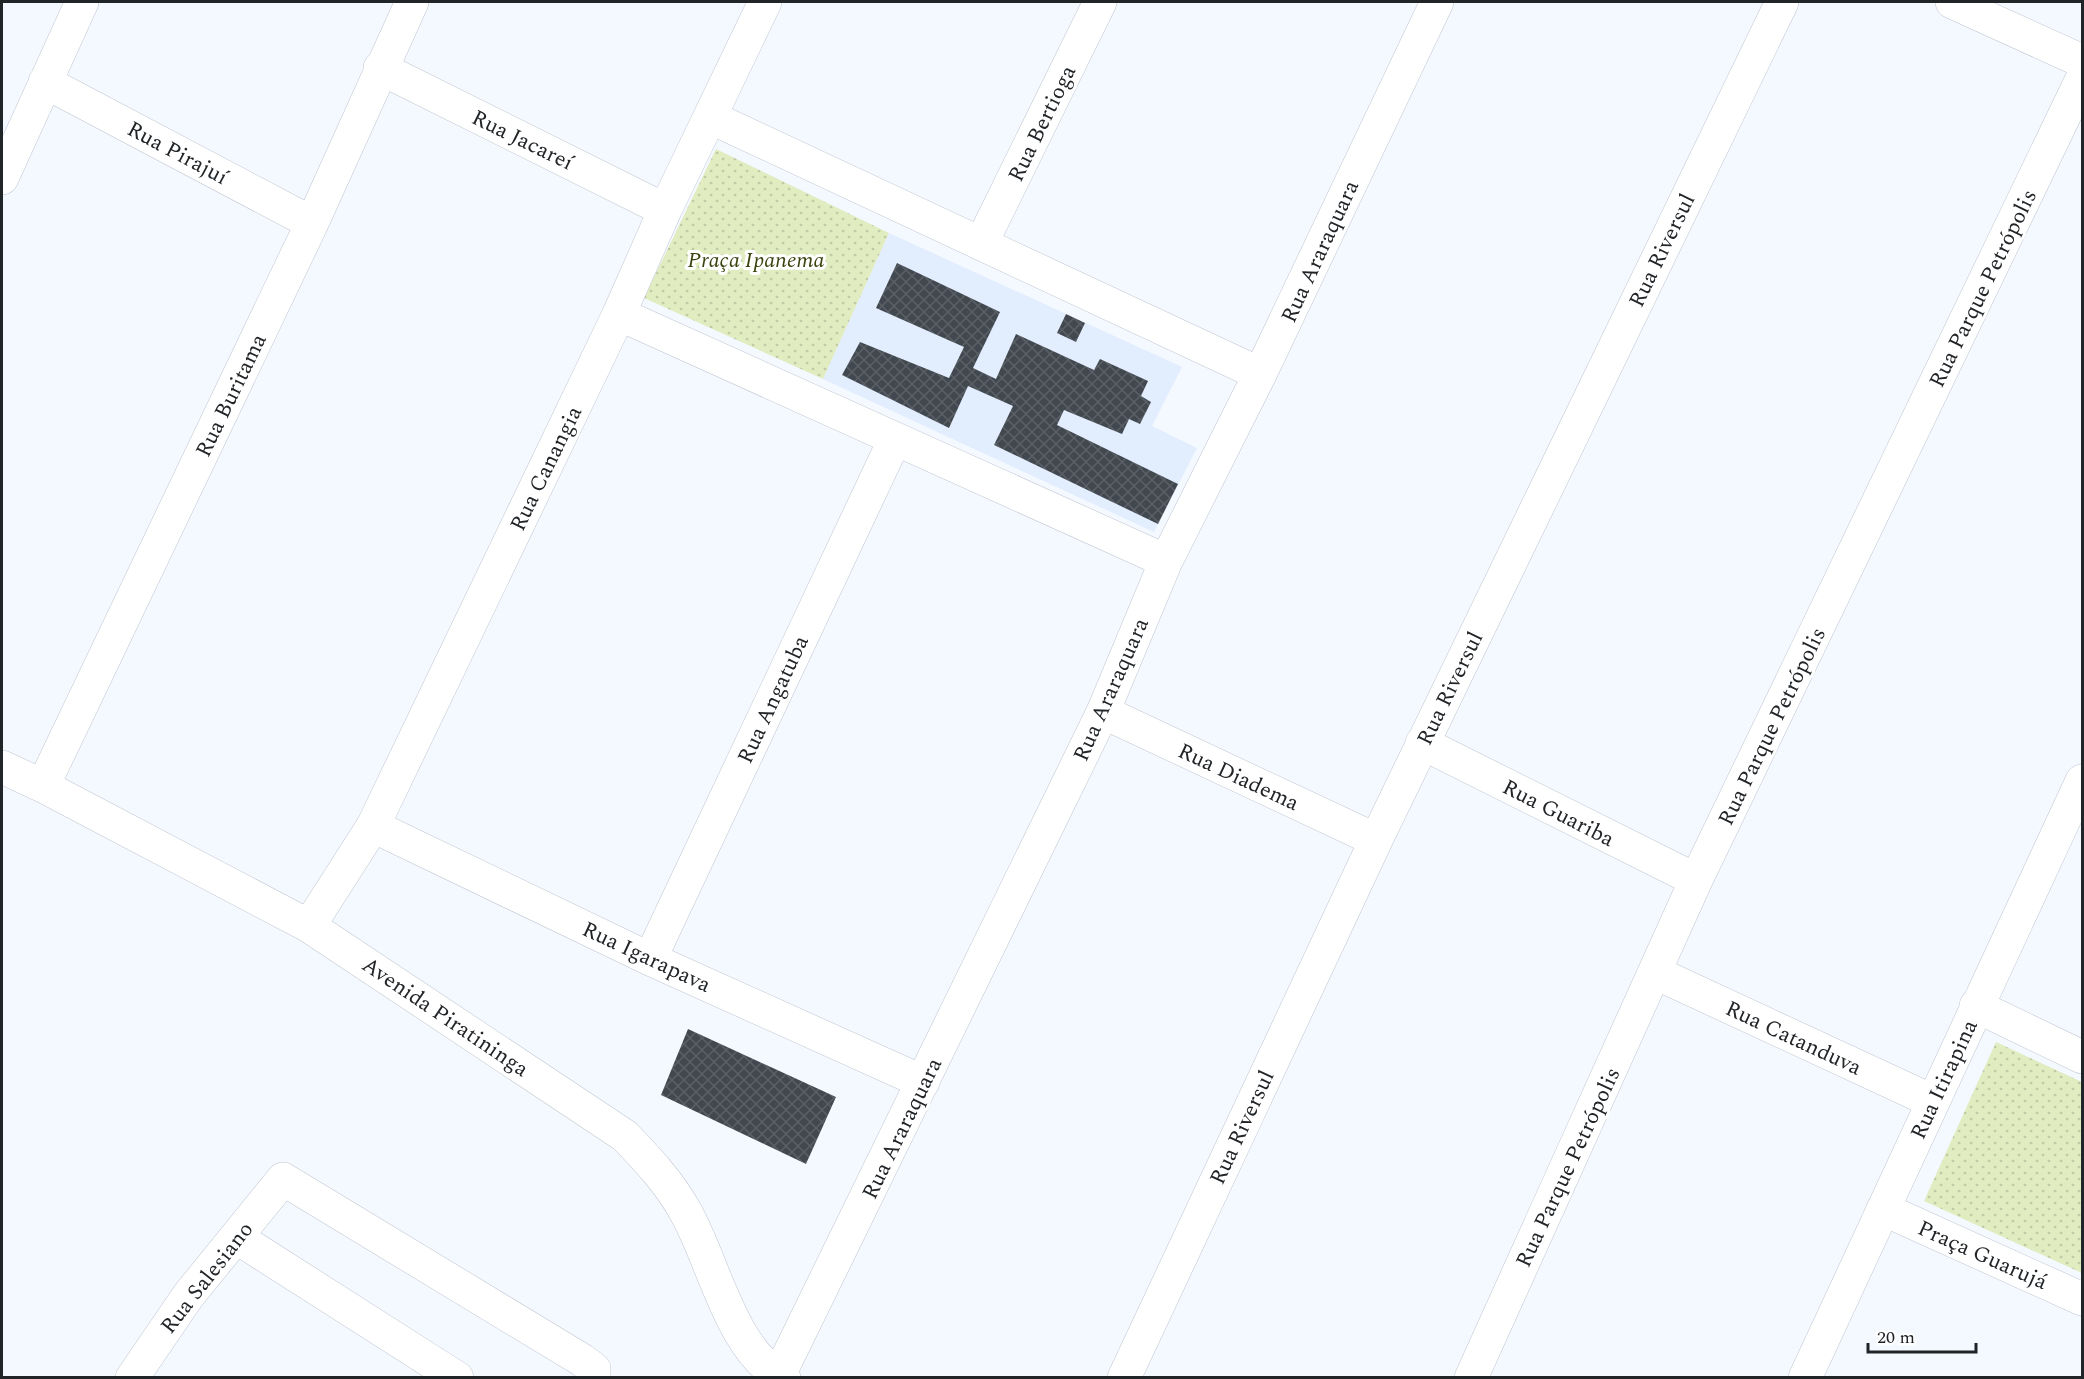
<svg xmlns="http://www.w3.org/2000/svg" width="2084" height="1379" viewBox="0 0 2084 1379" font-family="Spectral,serif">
<defs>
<pattern id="park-dots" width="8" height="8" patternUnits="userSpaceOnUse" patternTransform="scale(1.5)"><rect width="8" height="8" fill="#e1ecc0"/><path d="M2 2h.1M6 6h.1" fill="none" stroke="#c1caa5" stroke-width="1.8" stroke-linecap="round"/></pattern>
<pattern id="building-cross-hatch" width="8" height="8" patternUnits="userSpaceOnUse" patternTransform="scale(1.5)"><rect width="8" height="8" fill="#424850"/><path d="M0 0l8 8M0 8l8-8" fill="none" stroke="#5b6066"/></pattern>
</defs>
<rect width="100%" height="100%" fill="#f4f8ff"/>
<path fill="#e2edfe" d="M889,233L1182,367L1152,426L1197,448L1154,532L823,379Z"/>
<path fill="url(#park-dots)" d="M716,149L889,233L823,379L644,298Z
M1996,1042L2082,1082V1273L1924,1201Z"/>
<path fill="url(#building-cross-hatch)" d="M897,263L1000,312L973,368L996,379L1016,334L1094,370L1100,359L1148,381L1141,396L1151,402L1140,424L1129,419L1122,434L1064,410L1057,425L1178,484L1158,524L994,445L1013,406L968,386L949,428L842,375L860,342L949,378L964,347L876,308Z
M1066,314L1085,323L1076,342L1057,333Z
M688,1029L836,1097L806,1164L661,1095Z"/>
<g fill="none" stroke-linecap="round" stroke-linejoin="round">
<defs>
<path id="minor" d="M1952,2L2082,61
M380,68L665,210
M45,82L312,223
M710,117L1260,374
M2,178L82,2
M981,244L1100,2
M619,314L1166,561
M1103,712L1376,840
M1422,743L1696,880
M2,767L43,786L309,926L625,1136C647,1159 669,1182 685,1211C713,1258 731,1353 784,1378
M43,786L312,223L412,2
M373,826L650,959L923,1082
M309,926L373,826L619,314L665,210L765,2
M650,959L895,439
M1656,973L1932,1101
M1976,1006L2082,1057
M1883,1209L2082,1299
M236,1237L457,1378
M779,1375L1103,712L1166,561L1260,374L1437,2
M132,1378L188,1296L283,1179L582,1360L594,1369V1378
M1124,1378L1376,840L1782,2
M1471,1378L1696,880L2082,79
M1805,1378L2082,781"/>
</defs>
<use href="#minor" stroke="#c1c7d1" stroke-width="34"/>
<use href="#minor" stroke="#fff" stroke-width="33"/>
</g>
<g text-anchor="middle" stroke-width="6" stroke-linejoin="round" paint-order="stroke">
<g font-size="22" fill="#222528" stroke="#fff">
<text transform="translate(1041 123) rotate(-64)" y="8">Rua Bertioga</text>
<text transform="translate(523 139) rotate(26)" y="8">Rua Jacareí</text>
<text transform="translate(178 152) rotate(28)" y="8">Rua Pirajuí</text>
<text transform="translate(1661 250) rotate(-64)" y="8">Rua Riversul</text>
<text transform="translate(1319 251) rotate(-65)" y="8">Rua Araraquara</text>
<text transform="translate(1982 288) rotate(-64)" y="8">Rua Parque Petrópolis</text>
<text transform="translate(230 395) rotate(-64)" y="8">Rua Buritama</text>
<text transform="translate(545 468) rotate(-64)" y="8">Rua Canangia</text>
<text transform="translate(1449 688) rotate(-64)" y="8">Rua Riversul</text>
<text transform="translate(1110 689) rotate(-66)" y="8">Rua Araraquara</text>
<text transform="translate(772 699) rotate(-65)" y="8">Rua Angatuba</text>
<text transform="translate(1771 726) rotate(-64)" y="8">Rua Parque Petrópolis</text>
<text transform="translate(1239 776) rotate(25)" y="8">Rua Diadema</text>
<text transform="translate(1559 812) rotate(27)" y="8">Rua Guariba</text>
<text transform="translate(647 956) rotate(25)" y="8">Rua Igarapava</text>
<text transform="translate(446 1016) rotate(34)" y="8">Avenida Piratininga</text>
<text transform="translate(1794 1037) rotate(25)" y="8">Rua Catanduva</text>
<text transform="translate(1943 1079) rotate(-65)" y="8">Rua Itirapina</text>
<text transform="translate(1241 1127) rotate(-65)" y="8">Rua Riversul</text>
<text transform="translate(901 1128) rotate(-64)" y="8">Rua Araraquara</text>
<text transform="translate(1567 1167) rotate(-65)" y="8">Rua Parque Petrópolis</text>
<text transform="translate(1983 1254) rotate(24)" y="8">Praça Guarujá</text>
<text transform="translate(206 1277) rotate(-52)" y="8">Rua Salesiano</text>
</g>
<g font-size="22" font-style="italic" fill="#3a430d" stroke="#fff">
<text x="756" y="267">Praça Ipanema</text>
</g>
</g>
<rect width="2084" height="1379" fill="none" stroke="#222528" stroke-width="6"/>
<path d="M1868 1343v9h108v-9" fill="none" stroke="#222528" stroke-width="3"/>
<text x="1877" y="1343" font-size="18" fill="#222528" stroke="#ffffff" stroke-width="4.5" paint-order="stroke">20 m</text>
</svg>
